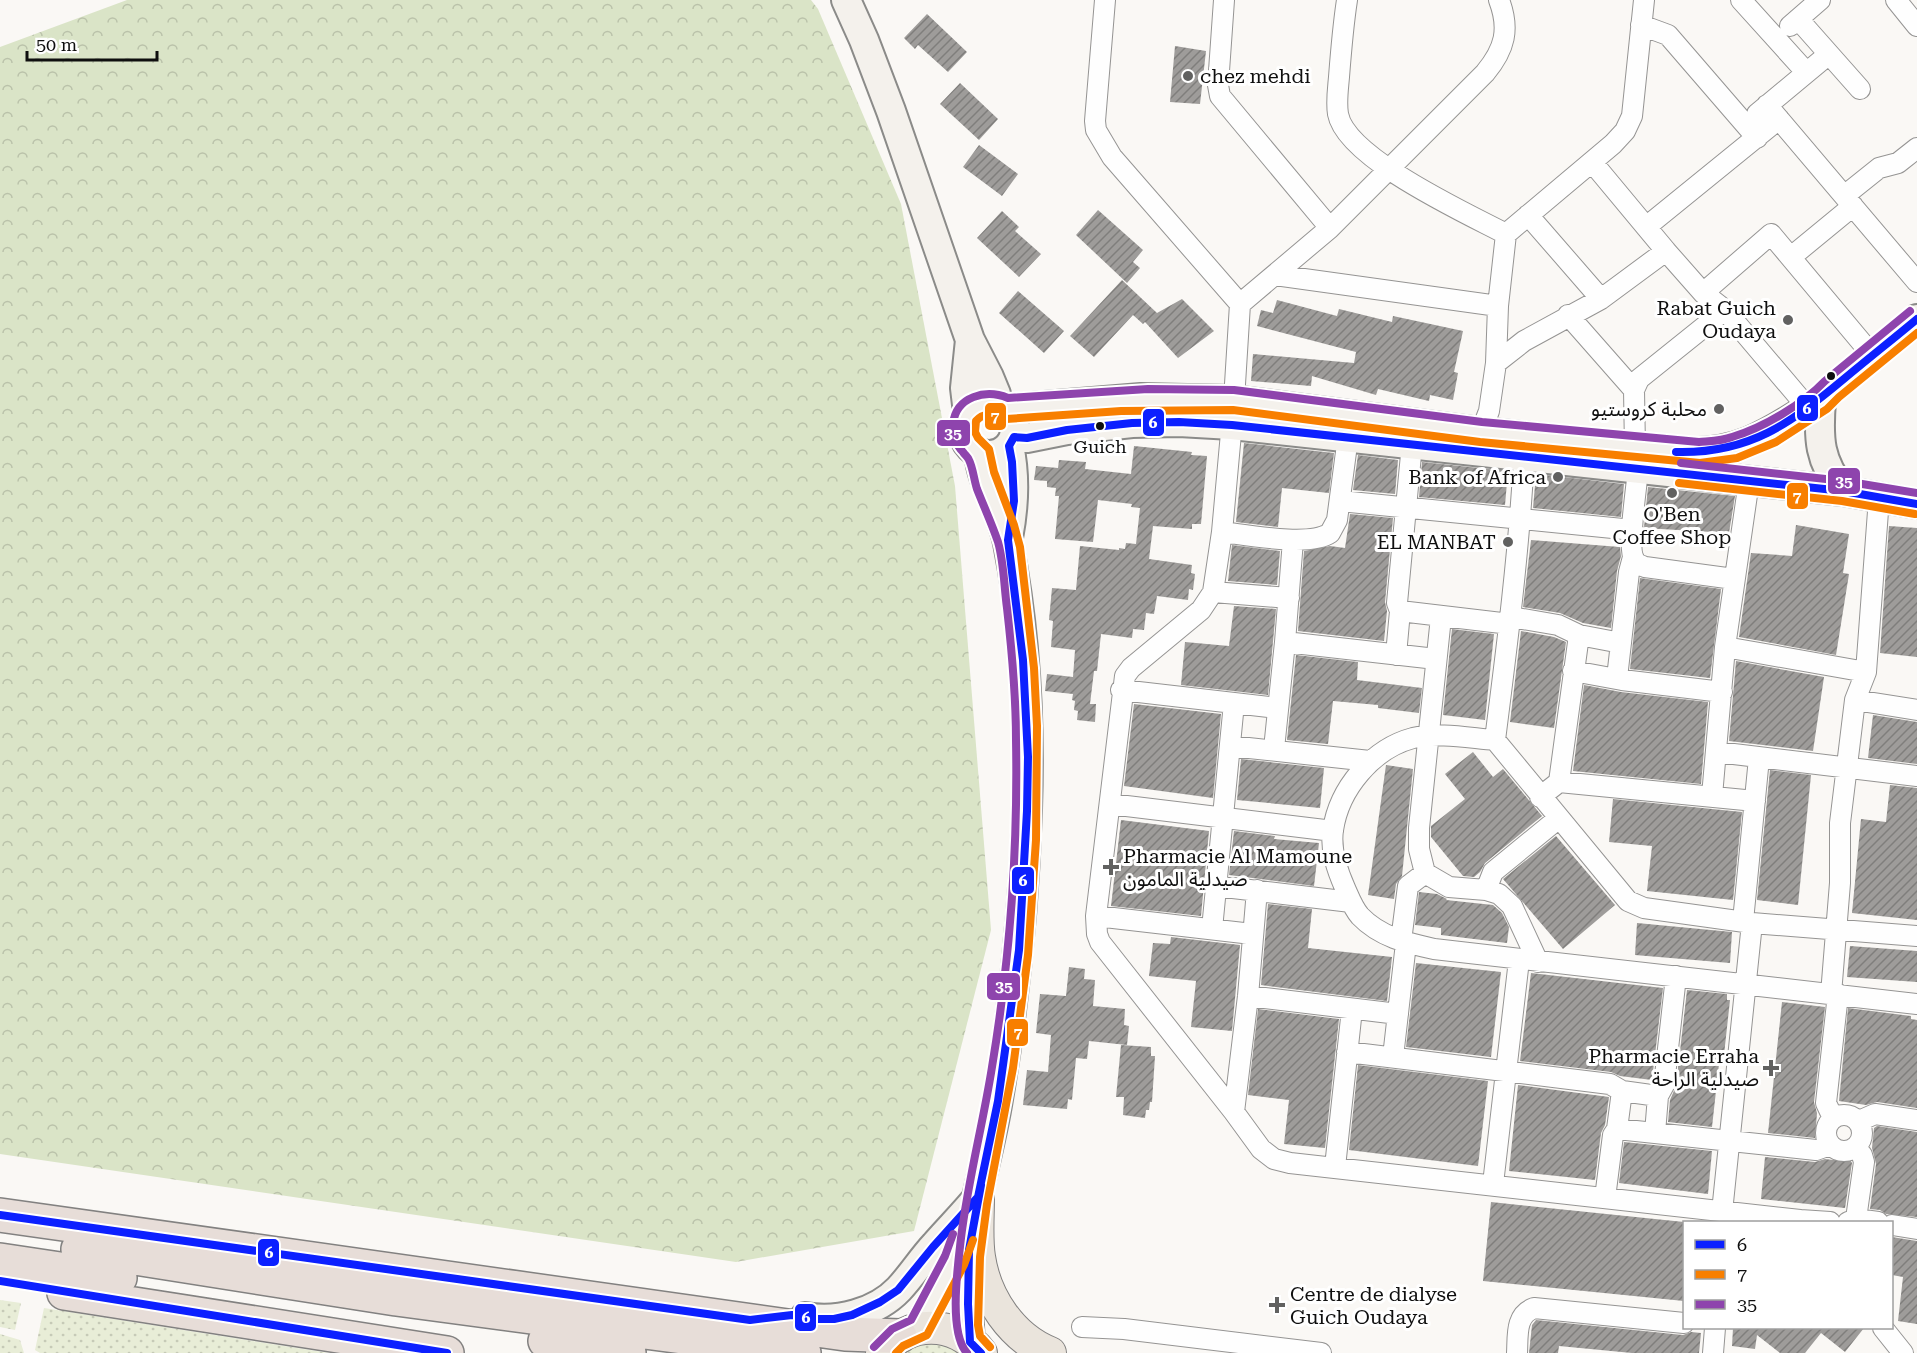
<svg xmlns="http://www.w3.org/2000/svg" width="1917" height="1353" viewBox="0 0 1917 1353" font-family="'Roboto Serif','Noto Sans Arabic',serif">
<defs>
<pattern id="forest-crowns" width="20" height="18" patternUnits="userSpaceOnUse" patternTransform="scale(1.5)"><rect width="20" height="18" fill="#dae4c7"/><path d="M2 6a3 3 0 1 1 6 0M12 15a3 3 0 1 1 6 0" fill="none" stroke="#bac2aa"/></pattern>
<pattern id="park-dots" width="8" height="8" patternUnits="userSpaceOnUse" patternTransform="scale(1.5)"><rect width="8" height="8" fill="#e8edd7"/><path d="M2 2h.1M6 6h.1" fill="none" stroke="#c6cab7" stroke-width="1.8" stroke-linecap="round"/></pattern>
<pattern id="building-hatch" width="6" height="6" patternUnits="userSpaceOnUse" patternTransform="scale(1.5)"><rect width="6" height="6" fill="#9e9c9a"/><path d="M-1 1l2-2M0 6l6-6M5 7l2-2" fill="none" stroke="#7f7e7c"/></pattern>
</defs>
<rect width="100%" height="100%" fill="#faf8f5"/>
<path fill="url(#forest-crowns)" d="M127,0H811L818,9L901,204L955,486L991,930L914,1231L736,1262L0,1154V47Z"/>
<path fill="url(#park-dots)" d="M0,1300L21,1303L15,1330L0,1327Z
M44,1308L329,1353H40L35,1350Z
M0,1334L20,1340L24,1353H0Z
M924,1343L945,1344L960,1353H903L914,1346Z"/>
<path fill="url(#building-hatch)" d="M927,14L967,52L948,72L918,45L915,49L904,38Z
M1175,46L1206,51L1200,104L1170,102Z
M960,83L998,119L979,140L940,104Z
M979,145L1018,174L1002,196L963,167Z
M1098,210L1143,250L1133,262L1140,268L1127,283L1076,235Z
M1002,211L1019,227L1015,231L1041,254L1019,277L977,238Z
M1122,280L1157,313L1182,299L1214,331L1178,358L1145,322L1143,324L1133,315L1094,357L1070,336Z
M1018,291L1064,331L1044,353L999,313Z
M1277,300L1337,316L1339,309L1392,322L1393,316L1463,331L1454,372L1458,373L1453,400L1430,395L1429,401L1378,389L1376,395L1312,376L1311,386L1251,381L1253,354L1354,363L1356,352L1257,326L1261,310L1273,313Z
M1244,443L1334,453L1329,493L1282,488L1278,527L1236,522Z
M1134,446L1192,452L1191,455L1207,456L1201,524H1192V529L1153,526L1149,559L1192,565L1191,573L1195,574L1193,590L1189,589L1188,600L1157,596L1154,614L1146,613L1144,630L1133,629L1132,638L1101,634L1097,671H1094L1090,704H1096L1095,722L1077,720L1078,711L1074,710L1075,701L1072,700L1073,694L1045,691L1047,674L1073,677L1075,650L1051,647L1053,621L1049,620L1052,588L1076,590L1080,546L1119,550V548L1125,549L1126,543L1136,544L1140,508L1131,507L1132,504L1098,500L1093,542L1055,539L1059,496H1055L1056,488L1047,487V481L1034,480L1036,466L1058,468L1059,460L1086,462L1085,469L1131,474Z
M1358,455L1398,460L1395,494L1353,490Z
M1422,462L1508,471L1505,505L1419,497Z
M1536,474L1624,484L1621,517L1533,508Z
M1648,487L1735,496L1729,533L1644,528Z
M1350,514L1393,518L1385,602L1387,611L1384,641L1298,631L1304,551L1330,546L1345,548Z
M1796,525L1849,534L1843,573L1849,574L1836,655L1739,637L1751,553L1792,556Z
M1889,526L1917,528V657L1880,653Z
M1531,540L1620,547L1621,556L1617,571L1611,628L1583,623L1560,613L1523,607Z
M1232,545L1280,551L1277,585L1228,581Z
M1640,578L1721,589L1710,678L1630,669Z
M1234,606L1276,609L1268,695L1181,685L1185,642L1229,646Z
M1452,629L1494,634L1485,720L1443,715Z
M1521,631L1554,637L1566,642L1554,728L1510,722Z
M1296,655L1358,662L1357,680L1422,688L1419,713L1378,708V705L1333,701L1328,744L1287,740Z
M1736,661L1824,677L1813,751L1729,741Z
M1584,685L1621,692L1708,702L1701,784L1573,771Z
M1134,704L1221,714L1213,798L1124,786Z
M1873,715L1917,722V764L1868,758Z
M1473,752L1493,777L1503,769L1542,816L1485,863L1480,872L1474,877L1463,876L1431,837V826L1465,799L1445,774Z
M1241,759L1324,768L1320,808L1237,800Z
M1386,765L1413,769L1402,876L1396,884L1394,899L1368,895Z
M1770,770L1811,775L1798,905L1757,900Z
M1890,785L1917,788V920L1852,913L1861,819L1886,822Z
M1613,799L1742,812L1733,900L1647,891L1652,846L1609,842Z
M1121,820L1209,831L1201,916L1111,906Z
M1234,831L1275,836L1274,839L1319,843L1314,886L1229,875Z
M1556,836L1615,905L1563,949L1503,879Z
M1419,892L1437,894L1447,899L1446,900L1493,905L1502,913L1509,927L1507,943L1441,935V928L1415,925Z
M1268,904L1312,909L1308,948L1392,957L1387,1001L1261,985Z
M1637,923L1732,932L1730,963L1635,955Z
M1171,937L1240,945L1232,1031L1191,1027L1196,981L1149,976L1153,943L1170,944Z
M1850,946L1917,951V982L1847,977Z
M1416,963L1501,972L1491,1057L1406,1047Z
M1069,967L1085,969L1084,979L1095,980L1093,1006L1125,1009L1124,1025L1129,1026L1127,1045L1089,1041L1087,1059L1076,1058L1072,1100L1068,1099L1067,1109L1023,1105L1027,1070L1048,1072L1051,1035L1036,1033L1040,994L1066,996Z
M1531,973L1663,988L1652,1080L1620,1076L1611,1072L1520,1061Z
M1687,990L1727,994V1000H1730L1723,1064H1719L1712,1127L1668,1122L1670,1100L1676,1086Z
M1782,1002L1825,1007L1814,1102L1817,1113L1815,1138L1768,1133Z
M1848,1008L1911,1016V1019L1917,1020V1108L1877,1102L1866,1105L1839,1101Z
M1258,1009L1339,1019L1325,1148L1284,1144L1289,1100L1248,1095Z
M1121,1045L1151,1047V1056H1155L1152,1102H1150L1149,1110H1146L1145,1118L1123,1115L1124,1097H1116Z
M1358,1065L1488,1081L1478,1166L1349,1150Z
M1518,1085L1609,1097L1605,1125L1601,1133L1595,1180L1509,1171Z
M1877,1126L1917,1132V1217L1886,1214L1880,1210L1870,1209L1876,1164L1872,1148L1874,1128Z
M1624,1142L1712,1151L1708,1194L1619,1183Z
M1765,1157L1815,1162L1825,1159L1833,1160L1837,1157L1849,1158L1852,1163L1845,1208L1761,1199Z
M1491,1202L1684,1222V1301L1483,1281Z
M1892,1237L1917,1241V1324L1898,1321L1903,1277L1892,1275Z
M1536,1320L1683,1335L1691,1332L1701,1333L1699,1353H1632L1559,1346L1558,1353H1529L1532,1325Z
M1733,1328H1864L1845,1352L1821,1333L1805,1353H1780L1757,1335L1755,1349L1732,1346Z"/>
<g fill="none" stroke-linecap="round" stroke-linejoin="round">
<defs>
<path id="street" d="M1105,0L1095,121L1096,130L1112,157L1240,304L1234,400L1222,532L1213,592L1201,610L1131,668L1125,676L1096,916L1097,934L1100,942L1234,1112L1261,1149L1274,1159L1290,1163L1800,1220L1802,1222
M1224,0L1218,85L1220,96L1330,228
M1347,0C1343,26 1341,51 1339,77C1338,89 1336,102 1338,114C1346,158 1466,213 1506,234
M1741,0L1806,72
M1896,0L1917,26
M1798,19L1860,89
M1641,25L1668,35L1757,138
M1790,26L1820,0
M1767,105L1917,282
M1757,114L1829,54
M1592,162L1666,251L1703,293L1725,310L1808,408
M1844,196L1879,168L1898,163L1917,148
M1528,215L1601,299
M1646,227L1779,119
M1791,257L1853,206
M1275,275L1498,306
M1703,293L1771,234L1873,356
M1240,304L1330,228L1485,73C1505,49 1510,29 1499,0
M1568,315L1634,390
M1496,363L1524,341L1601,299L1666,251
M1480,443L1481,432L1489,411L1496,363L1498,306L1506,234L1613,144L1625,131L1632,116L1644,0
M1635,448L1634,390L1639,379L1725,310
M1524,457C1519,552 1507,646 1495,740L1628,901L1644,908L1752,923L1917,936
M1638,469C1637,485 1627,547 1634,559C1636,564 1640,565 1645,567L1734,579
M1749,481L1725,647L1866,672
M1340,501L1633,530
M1222,532C1247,535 1310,547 1330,533L1337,520L1348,437
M1213,592L1289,598
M1400,611L1510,624
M1441,617L1419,828V849L1425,873L1449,887L1486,890L1499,894L1512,906L1538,962
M1511,617L1558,625L1579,635L1621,643
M1285,642L1436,659
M1396,655L1400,611L1397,603L1412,444
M1573,671L1622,680L1722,692
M1617,678L1629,572L1633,557
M1121,690L1278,708
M1855,700L1917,710
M1495,740C1469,738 1439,732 1413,738C1372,749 1339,789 1333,830C1330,850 1337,870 1345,888C1349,897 1353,908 1360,916C1380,937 1407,943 1434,949L1917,1004
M1230,746L1370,761
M1274,749L1285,642L1293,540
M1717,752L1917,776
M1559,782L1579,635
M1712,796L1725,647
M1540,797L1559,782L1755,801
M1110,804L1333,831
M1216,886L1351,902
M1486,890L1493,872L1559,818
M1096,916L1252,934
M1743,921L1759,758
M1212,929L1234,703
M1401,941L1408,886L1425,873
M1831,994L1840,883V823L1855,700L1866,672L1879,498
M1248,996L1398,1014
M1347,1052L1610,1084L1622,1091L1658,1096
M1393,1057L1406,943
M1234,1112L1248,996L1257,890
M1826 1133a18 18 0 1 1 36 0a18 18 0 1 1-36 0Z
M1833,1118L1826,1103L1838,994
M1859,1121L1875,1114L1917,1120
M1617,1129L1816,1150L1830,1145
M1655,1133L1658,1096L1664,1085L1676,976
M1856,1148L1862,1155L1864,1162L1856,1219
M1335,1167L1352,1009
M1493,1184L1519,960
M1605,1198L1613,1135L1617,1129L1622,1091
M1722,1212L1752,923
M1798,1222L1800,1220L1830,1222
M1848,1222L1856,1219L1878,1222
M1892,1225L1917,1229
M1082,1327L1124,1329L1321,1353
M1883,1328L1903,1353
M1517,1353C1518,1336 1515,1315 1534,1308L1684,1323
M1713,1353L1715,1328"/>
<path id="secondary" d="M846,0L864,40L891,111L970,340L989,377L996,394L997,404
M1821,401C1818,439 1819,461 1843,491
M963 429a26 26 0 1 1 52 0a26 26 0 1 1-52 0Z
M1006,409L1141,398L1234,400L1481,432L1682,452C1734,455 1765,436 1807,409C1817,402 1824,399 1832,389L1917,319
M968,413L965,388L970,340
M1014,437L1027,438L1067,430L1132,423L1179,422L1232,425L1843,491L1917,504
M1008,538C1014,507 1016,478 1009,446
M805,1317C837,1323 876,1313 899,1289C912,1275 922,1259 935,1245C949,1229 964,1214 978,1197
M918,1329L955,1260L964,1236
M970,1342C968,1312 966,1281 969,1251C973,1200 990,1150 998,1099C1014,1004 1024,907 1027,810C1030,723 1025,629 1008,543C1002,512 982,485 979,453"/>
<path id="primary" d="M978,1197C978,1217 976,1238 979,1257C985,1298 1012,1338 1050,1353
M882,1353C906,1319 957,1320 981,1353"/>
<path id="highway" d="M0,1215L845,1334L900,1336
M78,1249L396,1299L804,1353
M0,1260L120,1278
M64,1293L447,1353
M545,1341L629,1353"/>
</defs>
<use href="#street" stroke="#959493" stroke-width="22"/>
<use href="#secondary" stroke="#8b8b89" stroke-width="32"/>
<use href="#primary" stroke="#828180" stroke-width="34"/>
<use href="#highway" stroke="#828180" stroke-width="36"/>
<use href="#street" stroke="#fefefe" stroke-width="20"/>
<use href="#secondary" stroke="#f4f1ec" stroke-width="28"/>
<use href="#primary" stroke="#eae4dc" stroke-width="32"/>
<use href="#highway" stroke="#e7ddd8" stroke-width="33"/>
<defs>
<path id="bus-1" d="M1676,452C1750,454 1791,423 1845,378C1869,358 1893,339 1917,319
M981,1185L969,1250L968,1304L970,1342L981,1353
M0,1215L750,1320L792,1315L817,1319H834L852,1315L880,1302L898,1290L933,1247L978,1197L998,1101L1019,950L1027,811L1028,757L1023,660L1008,540L1014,501L1012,462L1009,446L1014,437L1027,438L1067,430L1132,423L1179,422L1232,425L1843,491L1917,504
M0,1281L447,1353"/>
<path id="bus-2" d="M1679,483L1842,501L1915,514
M990,1347L980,1336L978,1325L980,1257L987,1204L1013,1068L1028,955L1036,840L1037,726L1034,668L1020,547L1014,525L994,472L989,449L978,438L975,432L976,421C986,410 994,417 1006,419L1121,411L1233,410L1480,442L1700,463L1737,458L1776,442L1827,409L1839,397L1917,333
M896,1353L903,1346L927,1335L964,1265L973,1240"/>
<path id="bus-3" d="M1681,463L1844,481L1917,493
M874,1347L892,1329L911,1320L945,1256L953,1234
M967,1353C948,1332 958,1265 961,1238C968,1180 983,1124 992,1067C1010,959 1018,850 1016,740C1016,696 1012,652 1007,608C1004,586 1004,563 998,542C992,524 984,507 977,489C974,480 973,468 969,460C968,457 965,455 963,452C956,445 952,434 953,424C956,396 986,389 1008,398L1148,389L1234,390L1482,422L1699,442C1710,441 1722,441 1732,437C1763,428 1803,404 1825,381L1910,311"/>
</defs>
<use href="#bus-1" stroke="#fff" stroke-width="12"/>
<use href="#bus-2" stroke="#fff" stroke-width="12"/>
<use href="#bus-3" stroke="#fff" stroke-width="12"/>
<use href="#bus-1" stroke="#0c20ff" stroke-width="8"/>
<use href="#bus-2" stroke="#f87f00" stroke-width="8"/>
<use href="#bus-3" stroke="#8e44ad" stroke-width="8"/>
</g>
<g fill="#616160" stroke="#fff" stroke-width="2">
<circle cx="1188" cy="76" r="6"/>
<circle cx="1788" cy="320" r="6"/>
<circle cx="1719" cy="409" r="6"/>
<circle cx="1558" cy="477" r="6"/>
<circle cx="1672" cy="493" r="6"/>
<circle cx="1508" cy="542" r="6"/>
<path d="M1108 858h6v6h6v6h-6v6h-6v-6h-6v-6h6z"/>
<path d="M1768 1059h6v6h6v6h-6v6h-6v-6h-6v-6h6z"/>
<path d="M1274 1296h6v6h6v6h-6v6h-6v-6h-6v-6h6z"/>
</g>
<g fill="#0f0f0f" stroke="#fff" stroke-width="2">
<circle cx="1831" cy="376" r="5"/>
<circle cx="1100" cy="426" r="5"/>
</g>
<g text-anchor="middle" stroke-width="6" stroke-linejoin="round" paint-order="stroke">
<g font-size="18" fill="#0f0f0f" stroke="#fff">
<text x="1100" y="453">Guich</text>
</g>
<g font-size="20" fill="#0f0f0f" stroke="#fff" text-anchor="end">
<text x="1200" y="83" text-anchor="start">chez mehdi</text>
<text x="1776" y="315">Rabat Guich<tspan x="1776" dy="23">Oudaya</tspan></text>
<text x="1707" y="416">محلبة كروستيو</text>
<text x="1546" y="484">Bank of Africa</text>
<text x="1672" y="521" text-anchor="middle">O'Ben<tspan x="1672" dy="23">Coffee Shop</tspan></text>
<text x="1496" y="549">EL MANBAT</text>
<text x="1123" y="863" text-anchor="start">Pharmacie Al Mamoune<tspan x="1123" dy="23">صيدلية المامون</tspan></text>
<text x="1759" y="1063">Pharmacie Erraha<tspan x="1759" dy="23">صيدلية الراحة</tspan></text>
<text x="1290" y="1301" text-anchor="start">Centre de dialyse<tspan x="1290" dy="23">Guich Oudaya</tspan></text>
</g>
</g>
<g stroke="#fff" stroke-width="2">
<rect x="1796" y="394" width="23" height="28" rx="6" fill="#0c20ff"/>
<rect x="984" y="402" width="23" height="29" rx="6" fill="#f87f00"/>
<rect x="1142" y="408" width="23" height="29" rx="6" fill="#0c20ff"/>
<rect x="936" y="419" width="35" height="28" rx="6" fill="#8e44ad"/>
<rect x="1827" y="467" width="34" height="28" rx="6" fill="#8e44ad"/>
<rect x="1786" y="482" width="23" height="28" rx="6" fill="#f87f00"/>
<rect x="1011" y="866" width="24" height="29" rx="6" fill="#0c20ff"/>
<rect x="986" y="972" width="35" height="29" rx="6" fill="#8e44ad"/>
<rect x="1006" y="1018" width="23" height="29" rx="6" fill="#f87f00"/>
<rect x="257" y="1238" width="23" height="29" rx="6" fill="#0c20ff"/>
<rect x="794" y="1303" width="23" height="29" rx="6" fill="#0c20ff"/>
</g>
<g font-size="16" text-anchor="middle" font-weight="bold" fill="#fff">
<text x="1807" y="414">6</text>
<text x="995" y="422">7</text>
<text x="1153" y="428">6</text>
<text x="953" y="439">35</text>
<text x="1844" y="487">35</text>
<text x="1797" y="502">7</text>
<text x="1023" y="886">6</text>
<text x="1004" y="992">35</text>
<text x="1018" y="1038">7</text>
<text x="269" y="1258">6</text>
<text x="806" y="1323">6</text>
</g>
<rect x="1683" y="1221" width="210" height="108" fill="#ffffff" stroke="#9f9f9f" stroke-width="1.5"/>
<rect x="1695" y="1240" width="30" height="9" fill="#0c20ff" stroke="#9f9f9f" stroke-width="1.5"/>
<text x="1737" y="1251" font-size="18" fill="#0f0f0f">6</text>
<rect x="1695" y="1270" width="30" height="9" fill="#f87f00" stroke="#9f9f9f" stroke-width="1.5"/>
<text x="1737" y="1281" font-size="18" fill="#0f0f0f">7</text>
<rect x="1695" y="1300" width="30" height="9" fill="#8e44ad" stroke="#9f9f9f" stroke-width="1.5"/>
<text x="1737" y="1311" font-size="18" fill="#0f0f0f">35</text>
<path d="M27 51v9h130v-9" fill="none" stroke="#0f0f0f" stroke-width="3"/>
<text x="36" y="51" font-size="18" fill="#0f0f0f" stroke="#ffffff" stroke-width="4.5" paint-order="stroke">50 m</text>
</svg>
